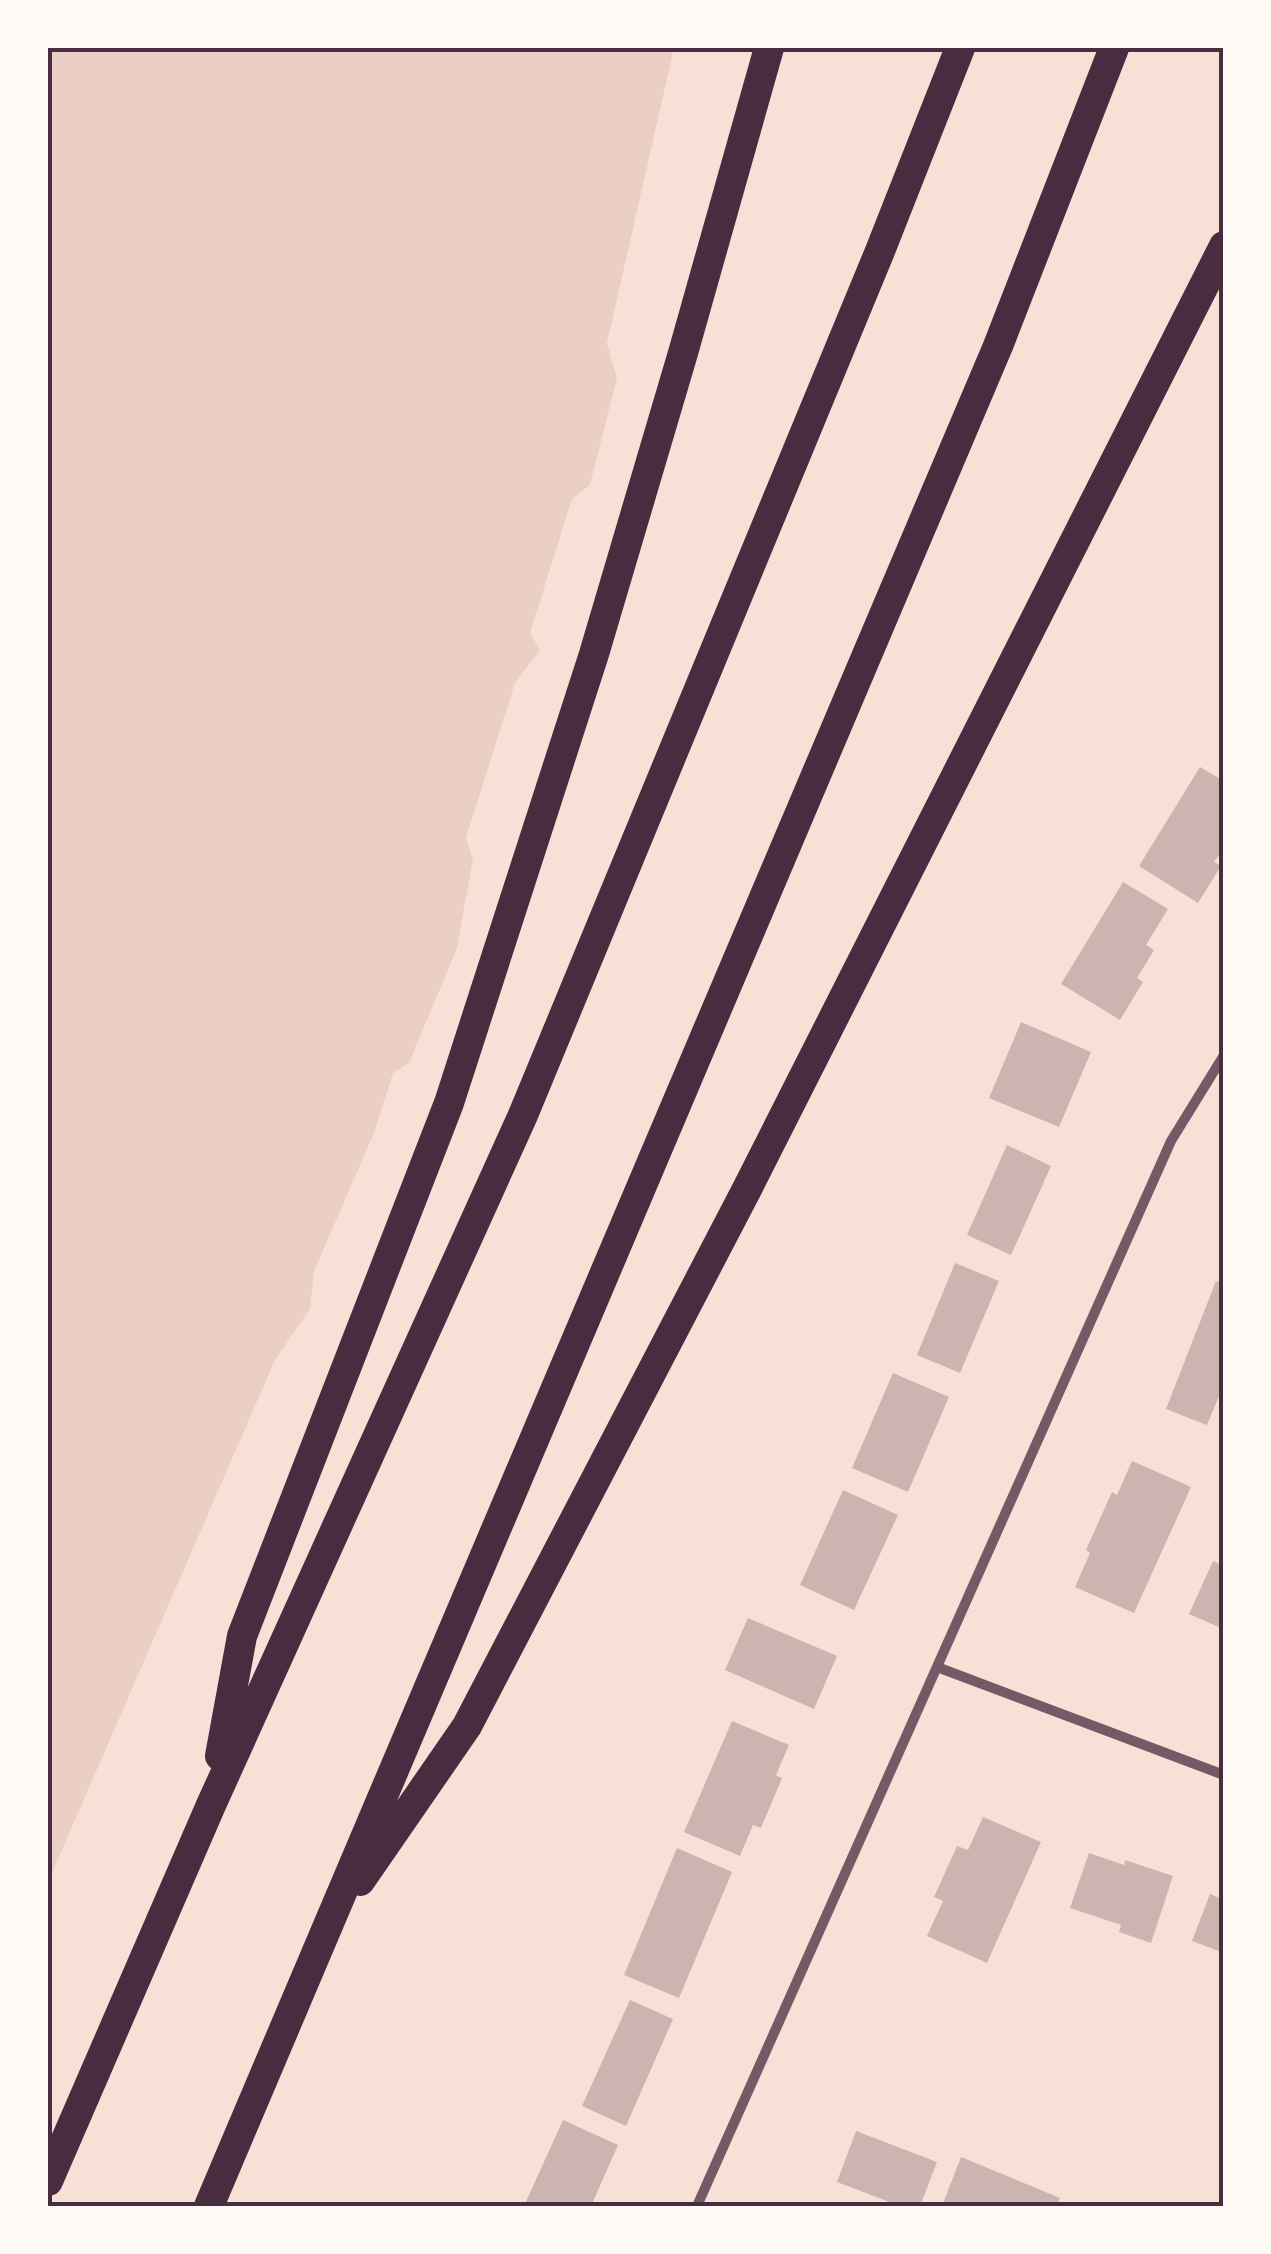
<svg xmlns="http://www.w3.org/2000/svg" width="1271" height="2254" viewBox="0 0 1271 2254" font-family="Mulish,sans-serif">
<rect width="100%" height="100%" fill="#f7e1d7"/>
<path fill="#ebcfc5" d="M48,48H674L607,343L617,378L590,485L572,499L530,633L540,650L515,683L466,838L473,859L457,948L409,1063L393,1073L374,1133L314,1271L310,1309L275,1360L48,1882Z"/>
<path fill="#ccb4b1" d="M1200,767L1224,781V848L1214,862L1221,866L1198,903L1139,866Z
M1123,882L1168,909L1146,945L1154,950L1137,978L1143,982L1120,1020L1061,984Z
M1021,1022L1091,1052L1059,1127L989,1098Z
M1007,1145L1051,1166L1011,1255L967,1235Z
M955,1263L999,1281L960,1373L917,1355Z
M1216,1281L1224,1284V1384L1207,1425L1166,1409Z
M893,1373L949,1397L908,1492L852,1468Z
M1132,1461L1191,1487L1134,1613L1075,1587L1090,1553L1086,1550L1112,1492L1117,1495Z
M843,1490L898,1515L854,1610L800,1585Z
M1213,1561L1224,1566V1635L1219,1633L1221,1628L1189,1614Z
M748,1618L837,1656L814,1709L725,1670Z
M732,1721L789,1745L776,1775L782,1778L761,1828L753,1825L740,1856L684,1832Z
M983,1817L1041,1842L987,1963L927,1936L943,1901L934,1897L957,1846L968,1850Z
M677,1848L732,1872L679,1998L624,1975Z
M1089,1853L1124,1865L1125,1860L1173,1876L1151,1943L1119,1932L1121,1925L1070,1908Z
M1210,1894L1224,1900V1953L1192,1941Z
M630,2000L673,2019L626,2126L582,2106Z
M563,2120L618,2145L591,2206H524Z
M856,2131L937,2162L920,2206H900L837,2182Z
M961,2157L1060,2198L1057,2206H942Z"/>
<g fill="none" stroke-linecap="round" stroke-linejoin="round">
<path stroke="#755966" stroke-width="10" d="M937,1667L1224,1775
M697,2206L1171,1141L1224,1055"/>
<path stroke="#4a2c40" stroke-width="30" d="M220,1756L242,1636L449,1103L594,654L683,353L769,48
M360,1881L467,1726L747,1189L1224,246
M48,2181L211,1805L523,1115L880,251L960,48
M209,2206L998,346L1114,48"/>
</g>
<rect width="1271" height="2254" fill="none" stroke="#fffaf5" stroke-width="100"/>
<rect x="50" y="50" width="1171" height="2154" fill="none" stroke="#4a2c40" stroke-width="4"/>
</svg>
